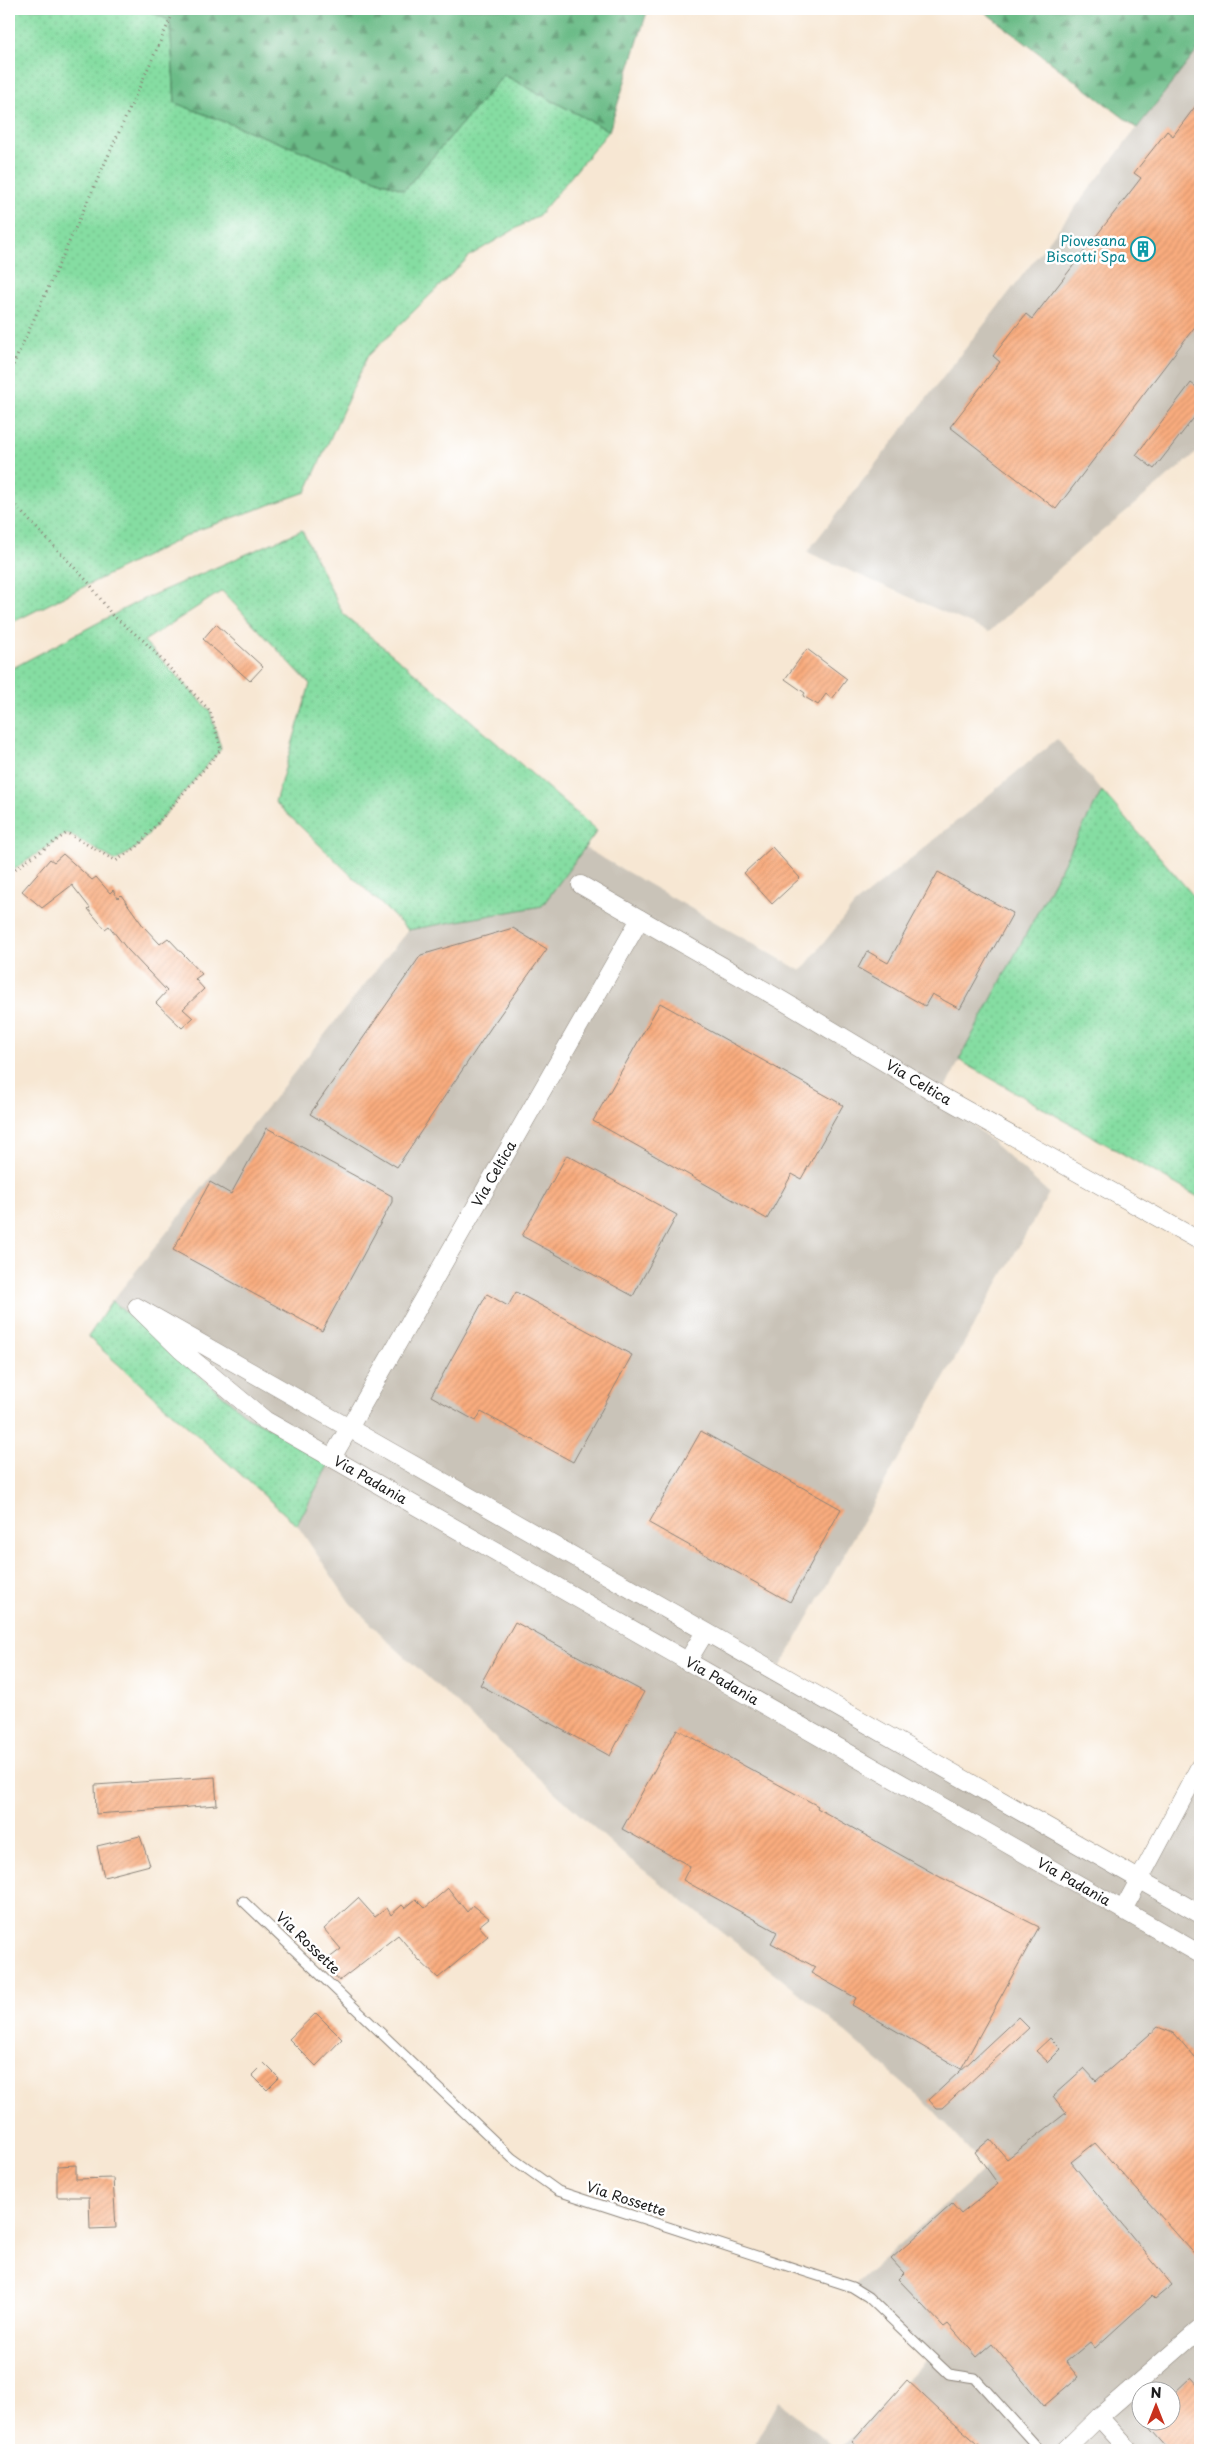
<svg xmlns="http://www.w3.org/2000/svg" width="1209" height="2459" viewBox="0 0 1209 2459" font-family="'Playpen Sans',sans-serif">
<defs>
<pattern id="grass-dots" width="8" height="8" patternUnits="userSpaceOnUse" patternTransform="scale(1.25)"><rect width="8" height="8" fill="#85dda2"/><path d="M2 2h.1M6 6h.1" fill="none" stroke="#72bd8b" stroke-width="1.8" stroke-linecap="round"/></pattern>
<pattern id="forest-firs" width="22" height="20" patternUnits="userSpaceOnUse" patternTransform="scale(1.25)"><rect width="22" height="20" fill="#6cbc88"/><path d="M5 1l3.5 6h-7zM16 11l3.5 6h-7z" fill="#58986e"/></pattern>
<pattern id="building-hatch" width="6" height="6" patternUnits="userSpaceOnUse" patternTransform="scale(1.25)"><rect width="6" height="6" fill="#f9ac7e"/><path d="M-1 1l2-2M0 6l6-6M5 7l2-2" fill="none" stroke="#d5936c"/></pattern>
</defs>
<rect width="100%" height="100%" fill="#fff"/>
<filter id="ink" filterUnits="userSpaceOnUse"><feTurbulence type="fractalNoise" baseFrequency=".02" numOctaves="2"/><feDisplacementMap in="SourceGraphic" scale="10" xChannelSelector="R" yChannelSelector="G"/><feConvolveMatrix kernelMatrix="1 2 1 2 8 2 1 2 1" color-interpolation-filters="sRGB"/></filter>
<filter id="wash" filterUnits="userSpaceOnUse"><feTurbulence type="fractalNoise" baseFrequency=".0096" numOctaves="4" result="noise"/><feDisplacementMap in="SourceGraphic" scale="20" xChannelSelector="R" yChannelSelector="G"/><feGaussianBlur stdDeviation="1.12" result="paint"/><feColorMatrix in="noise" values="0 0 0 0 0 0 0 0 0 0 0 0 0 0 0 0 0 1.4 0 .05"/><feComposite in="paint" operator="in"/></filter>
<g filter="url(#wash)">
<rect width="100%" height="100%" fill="#f7e7d3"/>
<path fill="#c9c3b8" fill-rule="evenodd" d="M1200,47V450L1083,547L989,632L807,552Z
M1057,739L1102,791L941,1096L1049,1193L777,1673L1140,1880L1200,1766V2450H839L928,2358L852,2287L986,2168L924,2101L803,1996L622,1853L392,1645L350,1603L297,1525L332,1458L249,1418L112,1301L408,930L541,906L585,848L801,971L854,905ZM1142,2392H1172V2422H1142Z
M779,2401L837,2450H752Z"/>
<path fill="url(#grass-dots)" stroke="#507c5f" d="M9,9H146L170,21L175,103L404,190L504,75L609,131L539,215L471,255L367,357L306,492L198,530L9,624Z
M302,530L343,614L444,697L597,831L542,906L408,930L275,802L310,684L222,591L144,641L210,711L221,749L137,847L116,861L67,833L9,873V670L141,600Z
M1102,791L1191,893L1200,913V1198L959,1060Z
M112,1301L249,1418L332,1458L297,1525L88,1337Z"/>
<path fill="url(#forest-firs)" stroke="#446c52" d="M146,9H648L609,131L504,75L404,190L175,103L170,21Z
M981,9H1200V47L1137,128Z"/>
<g id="blocks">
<path fill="url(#building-hatch)" d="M1200,100V320L1056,509L950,427L1000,362L993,356L1026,314L1032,319L1141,178L1134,173L1167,131L1173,136Z
M1191,383L1200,390V410L1154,469L1136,455Z
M216,624L263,667L250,681L203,639Z
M807,649L847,679L832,699L826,694L818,705L803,696L805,693L785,679Z
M772,847L800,878L772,904L744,873Z
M63,854L92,880L96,877L110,893L113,890L118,898L121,895L144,927L160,944L168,938L202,974L195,979L204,989L183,1009L193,1018L182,1028L156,1003L167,991L127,949L109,926L105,929L88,909L90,908L72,885L42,908L22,891L50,859L54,862Z
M938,872L1013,913L960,1009L932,994L925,1006L858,968L867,951L888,963Z
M513,928L547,949L492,1026L397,1167L310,1114L421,955Z
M660,1003L843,1105L801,1179L792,1174L767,1219L593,1121Z
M267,1128L392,1196V1202L322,1331L173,1250L210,1182L231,1194Z
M567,1155L677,1215L633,1296L522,1236Z
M516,1292L632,1355L573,1462L481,1412L476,1421L431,1396L487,1294L508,1306Z
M701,1431L841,1509L790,1602L649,1523Z
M515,1622L644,1692L610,1756L480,1685Z
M677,1729L818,1806L817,1808L940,1877L1039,1927L961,2069L852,2005L856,1998L811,1973L815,1967L771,1943L777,1932L683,1880L690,1866L622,1829Z
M215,1777L217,1805L96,1814L95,1785Z
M140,1836L150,1865L104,1877L97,1846Z
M448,1888L467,1912L473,1905L489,1918L479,1926L488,1936L438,1978L419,1960L398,1935L339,1981L324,1962L341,1949L324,1929L358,1898L375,1917L387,1908L391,1915L402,1905L405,1908L416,1899L425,1908Z
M316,2013L342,2039L316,2066L289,2039Z
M1018,2017L1029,2028L942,2108H936L929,2100Z
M1158,2027L1175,2034L1200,2064V2260L1095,2143L1071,2162L1172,2285L1155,2299L1152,2296L1095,2348L1090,2342L1066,2362L1078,2377L1044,2406L992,2344L977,2357L948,2324L944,2327L898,2279L904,2273L891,2259L952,2204L961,2214L998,2184L975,2152L990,2139L1007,2159L1066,2113L1053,2096L1084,2068L1096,2081Z
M1050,2038L1061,2049L1048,2062L1036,2051Z
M264,2063L279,2078L267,2090L252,2075Z
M76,2165V2179L113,2178L116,2228L90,2229L89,2197H57V2166Z
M1191,2377L1200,2387V2450H1169L1144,2422H1172V2395Z
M907,2380L940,2411L985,2450H861L852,2442Z"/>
</g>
</g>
<g filter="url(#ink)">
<use href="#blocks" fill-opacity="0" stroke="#8a8278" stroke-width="1"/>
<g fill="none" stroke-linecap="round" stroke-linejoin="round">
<defs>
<path id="lane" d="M243,1901L512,2158L558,2191L852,2287L868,2297L949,2374L975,2378L1040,2450"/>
<g id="street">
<path id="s1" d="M581,885L783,1001L941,1096L1200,1241"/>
<path id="s2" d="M640,919L332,1458L1200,1954"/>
<path d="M332,1458L265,1420L181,1350L137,1307L1200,1914"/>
<path d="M687,1662L705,1632"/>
<path d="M1123,1910L1200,1766"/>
<path d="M1099,2417L1129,2450"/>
<path d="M1065,2450L1099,2417L1200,2329"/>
</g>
</defs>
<use href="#lane" stroke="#8a8278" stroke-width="11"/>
<use href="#street" stroke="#8a8278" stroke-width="19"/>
<path stroke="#8a8278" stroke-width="3" stroke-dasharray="1 4" stroke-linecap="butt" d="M9,374L175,9
M9,499L89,583L112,615L144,641L210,711L221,749L137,847L116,861L67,833L9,873"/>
<use href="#lane" stroke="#fff" stroke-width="9"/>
<use href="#street" stroke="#fff" stroke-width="18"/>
</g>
</g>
<defs>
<symbol id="building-ring" viewBox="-11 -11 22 22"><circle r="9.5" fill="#fff" stroke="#0f9aa8" stroke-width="1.5"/><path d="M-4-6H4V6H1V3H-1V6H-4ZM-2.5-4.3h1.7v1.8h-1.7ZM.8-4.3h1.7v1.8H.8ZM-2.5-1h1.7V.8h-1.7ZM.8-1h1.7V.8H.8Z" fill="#0f9aa8"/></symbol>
</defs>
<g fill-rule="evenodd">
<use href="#building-ring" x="1129" y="235" width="28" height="28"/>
</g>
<g text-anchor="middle" stroke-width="5" stroke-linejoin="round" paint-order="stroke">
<g font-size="14" fill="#0d838f" stroke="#fff" text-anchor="end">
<text x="1126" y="246">Piovesana<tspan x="1126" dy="16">Biscotti Spa</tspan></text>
</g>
<g font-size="14" fill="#1c1c1c" stroke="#fff">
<text dy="5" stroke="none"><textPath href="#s1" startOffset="391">Via Celtica</textPath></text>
<text transform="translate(494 1174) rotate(-60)" y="5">Via Celtica</text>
<text dy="5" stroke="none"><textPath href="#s2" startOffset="665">Via Padania</textPath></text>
<text dy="5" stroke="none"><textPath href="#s2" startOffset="1070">Via Padania</textPath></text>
<text dy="5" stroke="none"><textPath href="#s2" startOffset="1475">Via Padania</textPath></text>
<text transform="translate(308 1943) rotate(44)" y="5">Via Rossette</text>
<text transform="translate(626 2199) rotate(18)" y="5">Via Rossette</text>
</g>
</g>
<rect width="1209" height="2459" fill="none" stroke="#fff" stroke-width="30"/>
<g transform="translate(1156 2406)"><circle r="24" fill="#ffffff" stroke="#a4a4a4"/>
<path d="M0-4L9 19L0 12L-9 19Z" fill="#c8321e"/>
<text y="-8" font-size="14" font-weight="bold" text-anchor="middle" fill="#1c1c1c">N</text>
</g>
</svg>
